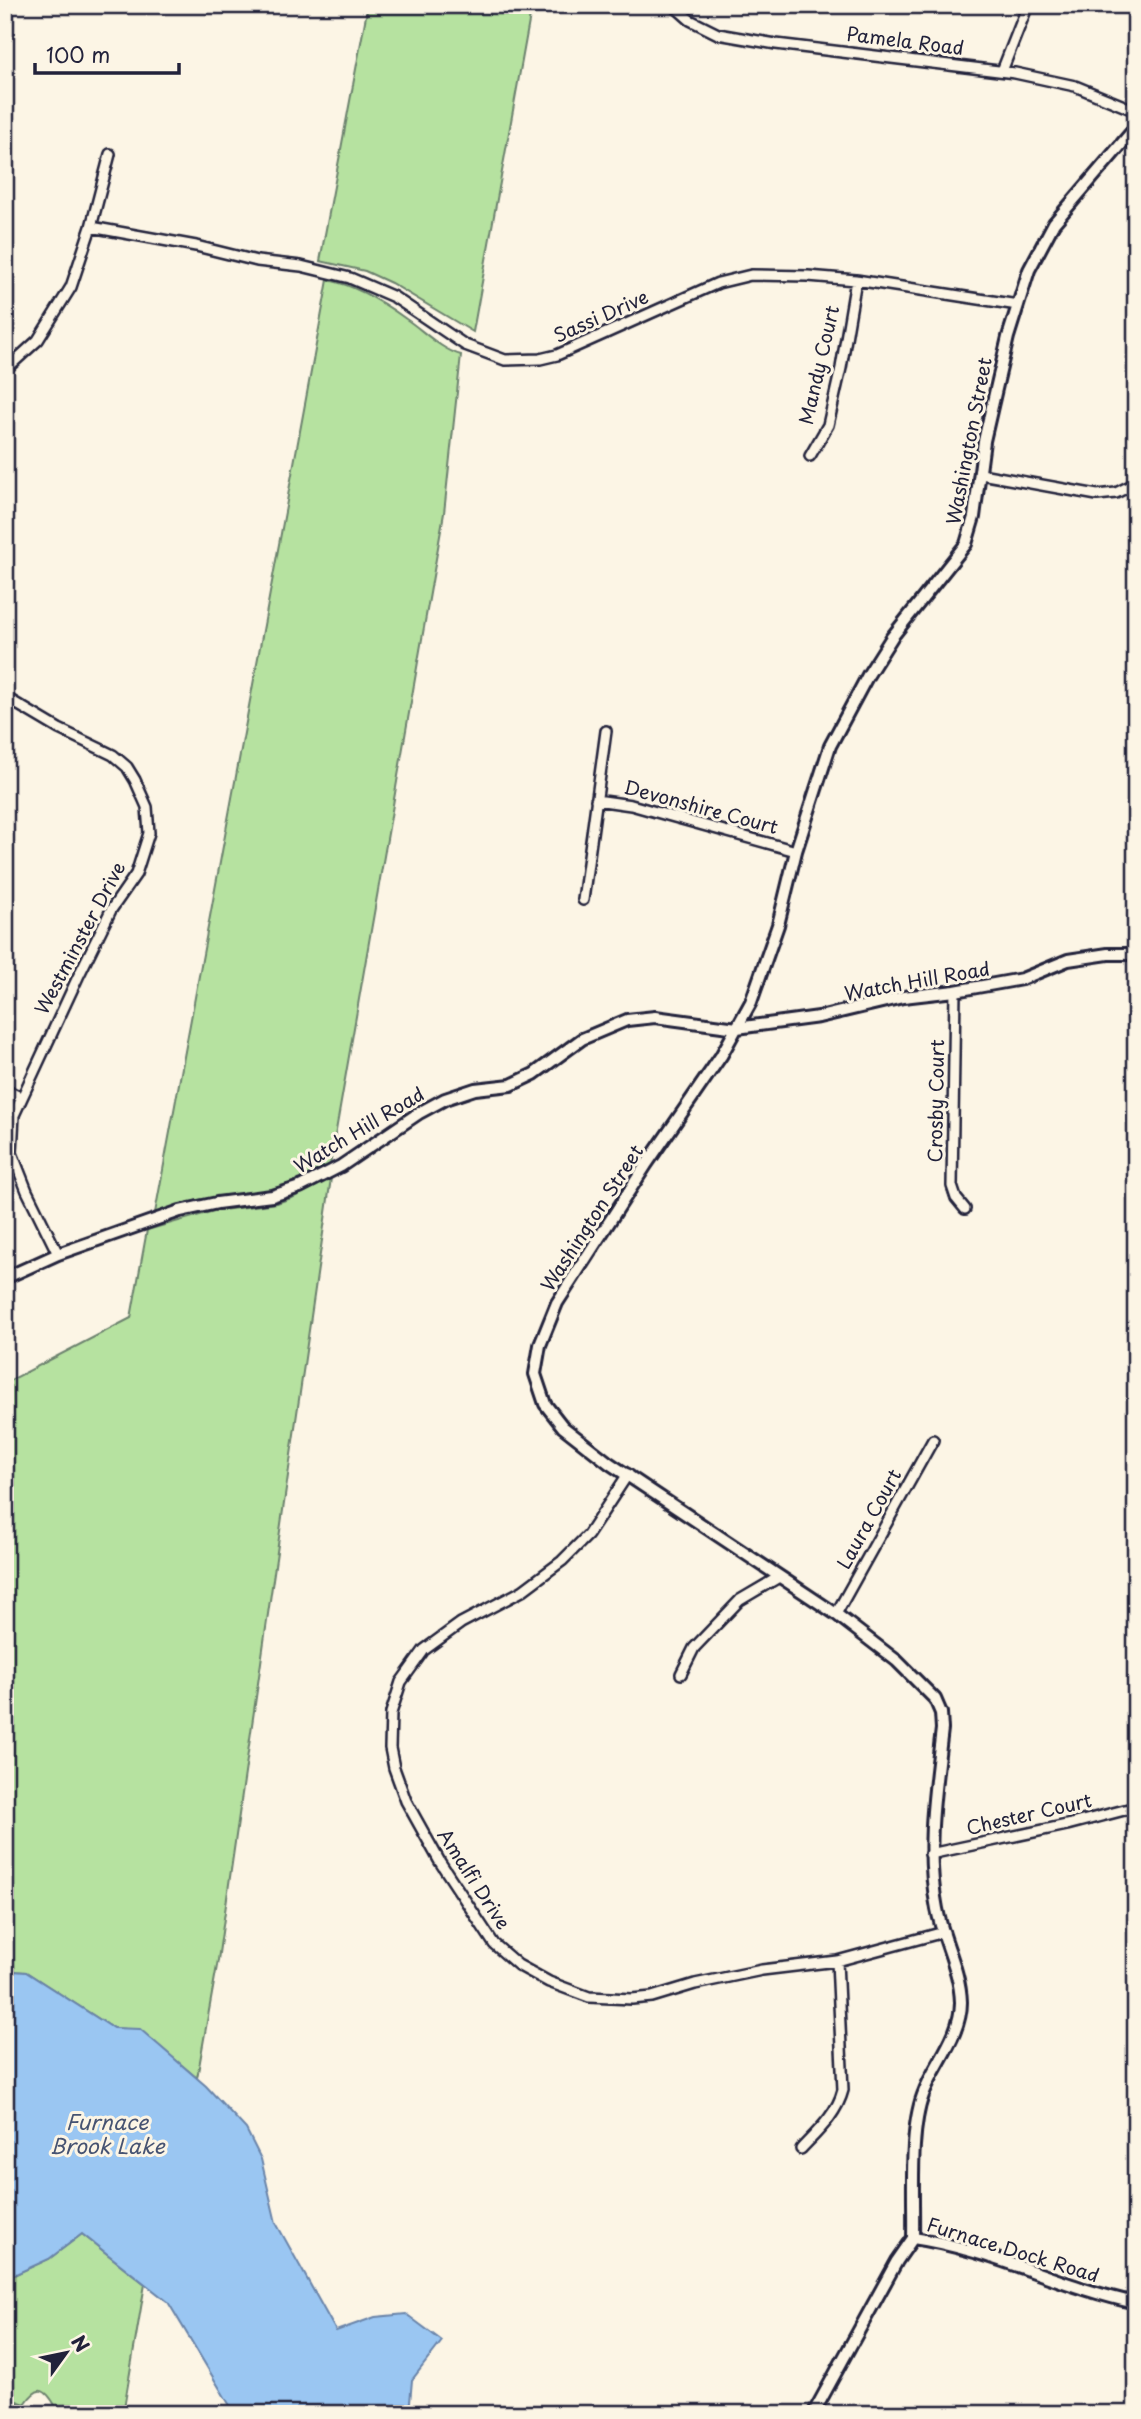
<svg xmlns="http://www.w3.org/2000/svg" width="1141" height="2419" viewBox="0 0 1141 2419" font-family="'Playpen Sans',sans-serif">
<rect width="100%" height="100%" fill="#fcf5e5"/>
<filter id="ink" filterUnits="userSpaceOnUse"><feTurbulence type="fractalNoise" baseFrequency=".0143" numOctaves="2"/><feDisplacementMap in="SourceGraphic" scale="14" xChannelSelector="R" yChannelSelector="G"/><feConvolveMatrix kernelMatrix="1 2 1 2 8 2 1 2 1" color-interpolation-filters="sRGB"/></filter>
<g filter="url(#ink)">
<path fill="#b6e2a0" stroke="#6c826e" stroke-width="2" d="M368,5H532L473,332L391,283L365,271L320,261Z
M328,280C355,285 384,303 406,319C424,331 440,349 461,355L444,513L330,1165L280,1188L198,1200L155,1213Z
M331,1178L218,1960L197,2078L140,2030L113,2028L26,1972L12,1971L5,1974V1383L131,1318L147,1230L214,1211L277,1203L294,1197Z
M82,2234L145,2284L123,2414H55L56,2407C45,2387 38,2385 25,2404L5,2397V2279L49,2259Z"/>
<path fill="#9ac6f2" stroke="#6a84a9" stroke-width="2" d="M12,1971L26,1972L113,2028L140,2029L206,2086L246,2129L261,2159L276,2223L336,2331L375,2317L406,2314L442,2341L412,2380L409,2414H235L168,2302L82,2234L49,2259L5,2279V1974Z"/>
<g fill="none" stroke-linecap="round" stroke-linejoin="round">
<defs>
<path id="minor" d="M673,5L690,20L718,34L776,44L1015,73L1075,86L1136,111
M1002,71L1028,5
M91,227L196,246L257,261L301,266L350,278L394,297L465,345L505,360L540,359L557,355L718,283L751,275L808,276L856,280L1018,305
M5,370L38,340L71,287L91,227L110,154
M810,456L828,425L841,368L856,280
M981,474L1097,495L1116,493L1136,483
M5,697L59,729L113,755L127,767L135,780L147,807L149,833L136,874L111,910L78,977L14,1115L12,1153L27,1191L58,1254
M596,800L631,805L796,851
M583,900L606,731
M955,991L952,1186L956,1198L965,1209
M5,1090L21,1097
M628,1474L588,1535L562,1561L522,1591L461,1623L424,1650L401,1682L391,1713L390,1748L394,1768L406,1801L440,1862L494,1944L518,1965L549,1982L589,1997L632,1999L652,1997L695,1984L762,1970L837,1961L944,1932
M836,1614L933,1440
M681,1674L694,1648L740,1600L779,1577
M930,1854L1067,1825L1136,1807
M801,2149C818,2131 837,2114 843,2090L837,1961"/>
<path id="tertiary" d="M5,1278L58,1254L180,1211L217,1203L272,1196L300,1187L341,1166L419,1113L445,1099L475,1089L511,1085L534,1074L582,1039L627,1020L655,1017L737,1028L819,1017L903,997L955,991L1022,979L1068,960L1108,954H1136
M913,2238C914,2196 909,2133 923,2095C934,2064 961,2036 961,2002C960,1969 943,1941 937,1909C925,1848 935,1790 942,1729L941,1713L935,1699L897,1661L836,1614L609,1463L563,1427L545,1404L535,1374L540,1345L557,1303L646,1165L721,1056L751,1002L778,925L796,851L830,746L868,675L892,637L966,544L974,517L984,441L1008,337L1029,270L1054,223L1136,127
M913,2238C990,2249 1060,2287 1136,2303
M5,2407L25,2414
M813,2414L897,2261L913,2238"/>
</defs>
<use href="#minor" stroke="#22223b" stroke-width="14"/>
<use href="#tertiary" stroke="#22223b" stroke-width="16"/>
<use href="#minor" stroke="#fcf5e5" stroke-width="9"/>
<use href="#tertiary" stroke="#fcf5e5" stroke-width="10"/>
</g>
</g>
<g text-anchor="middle" stroke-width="6" stroke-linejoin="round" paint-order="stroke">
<g font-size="19" fill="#22223b" stroke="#fcf5e5">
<text transform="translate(905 41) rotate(7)" y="7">Pamela Road</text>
<text transform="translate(601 316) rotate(-24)" y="7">Sassi Drive</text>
<text transform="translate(819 365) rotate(-77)" y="7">Mandy Court</text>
<text transform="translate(969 441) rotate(-79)" y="7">Washington Street</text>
<text transform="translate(701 807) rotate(15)" y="7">Devonshire Court</text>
<text transform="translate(80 938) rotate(-62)" y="7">Westminster Drive</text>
<text transform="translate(917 981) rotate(-10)" y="7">Watch Hill Road</text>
<text transform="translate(936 1101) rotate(-89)" y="7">Crosby Court</text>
<text transform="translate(359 1130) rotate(-31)" y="7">Watch Hill Road</text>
<text transform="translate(592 1218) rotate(-57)" y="7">Washington Street</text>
<text transform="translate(869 1519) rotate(-61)" y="7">Laura Court</text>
<text transform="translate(1029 1814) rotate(-13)" y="7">Chester Court</text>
<text transform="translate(474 1879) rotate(57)" y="7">Amalfi Drive</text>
<text transform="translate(1013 2250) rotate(17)" y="7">Furnace Dock Road</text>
</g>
<g font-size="21" font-style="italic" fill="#465372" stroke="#fcf5e5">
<text x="107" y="2130">Furnace<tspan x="107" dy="24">Brook Lake</tspan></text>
</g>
</g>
<rect width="1141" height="2419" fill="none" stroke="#fcf5e5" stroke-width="28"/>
<rect x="14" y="14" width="1113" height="2391" fill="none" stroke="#22223b" stroke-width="2.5" filter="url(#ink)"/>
<g transform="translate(66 2353) rotate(57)" stroke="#fcf5e5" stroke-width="5" paint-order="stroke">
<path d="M0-5L12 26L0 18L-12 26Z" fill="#22223b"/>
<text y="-10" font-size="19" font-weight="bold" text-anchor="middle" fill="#22223b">N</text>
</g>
<path d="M35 63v10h144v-10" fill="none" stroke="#22223b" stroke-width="3.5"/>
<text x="46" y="63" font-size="21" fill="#22223b" stroke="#fcf5e5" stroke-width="5" paint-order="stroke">100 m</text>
</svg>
